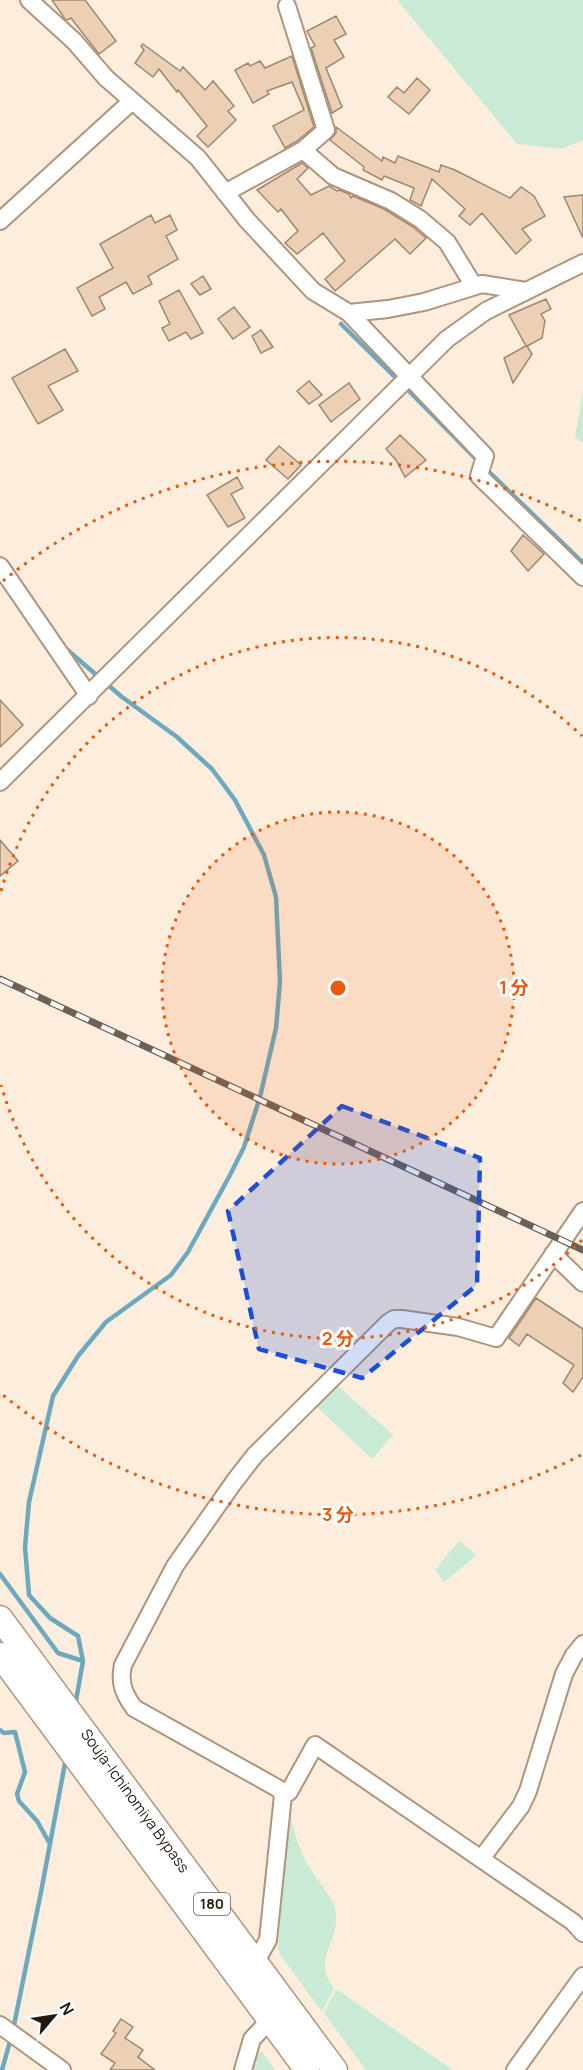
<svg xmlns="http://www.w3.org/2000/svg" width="583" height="2070" viewBox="0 0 583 2070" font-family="Manrope,'Noto Sans JP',sans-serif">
<rect width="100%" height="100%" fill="#fdeddd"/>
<path fill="#c9ead5" d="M397,0H583V140L561,149L517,144Z
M583,391V443L575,437Z
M337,1385L393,1435L372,1459L317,1407Z
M459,1541L477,1555L444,1582L435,1570Z
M289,1805C291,1826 300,1852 311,1870C319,1883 335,1899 336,1914C339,1944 311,1959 334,1988L322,2012L281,1956L278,1948L280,1908L278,1905Z
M336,1989L453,2070H366L324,2013Z
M262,2051L275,2070H255L253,2066L257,2063L253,2057Z"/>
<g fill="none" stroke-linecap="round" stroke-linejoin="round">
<path stroke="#6ca8be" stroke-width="4.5" d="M341,324L399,381
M405,387L479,462
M485,468L583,563
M64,647L122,697L177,737L212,769L235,800L264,855L276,897L280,982L276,1028L260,1097L244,1147L230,1175L188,1252L171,1275L106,1322L78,1356L53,1396L29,1502L25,1547L29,1595L50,1618L78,1636L83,1661L75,1706
M0,1574L58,1653L83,1661
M0,1730L4,1733L15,1732L25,1772L17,1794L19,1801L37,1821L50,1844
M13,2030L41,1892L66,1758
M2,2070L11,2038"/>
</g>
<path fill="#ebd0b6" stroke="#9f876e" stroke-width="1.5" d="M52,0H85L116,41L99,54L71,18L67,20L65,19Z
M336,16L346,34L334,40L344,57L326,68L342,107L332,113L311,48L315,46L307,31Z
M143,44L180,71L183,67L205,90L213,81L234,106L228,111L236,120L208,147L197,136L207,126L178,90L177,92L159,69L153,77L135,63L144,50L141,46Z
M292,56L314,127L297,141L285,148L273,126L304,110L292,82L267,91L269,94L253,103L235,70L248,63L250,66L260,61L265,68Z
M417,78L430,90L409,114L388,97L397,87L404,93Z
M336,127L382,161L383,157L395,163L398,156L439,172L441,165L455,170L510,198L521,187L534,196L545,216L522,229L531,240L516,254L482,213L470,225L459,216L465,209L432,179L421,206L410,200L414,188L384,176L382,180L363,170L364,167L330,140L336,133Z
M302,163L308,168L297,179L311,195L329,186L337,191L339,190L349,194L351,198L353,196L384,209L413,227L426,238L410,254L395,239L335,291L325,279L345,261L323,233L297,254L285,243L298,231L281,209L278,212L257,190Z
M583,195V238L564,197Z
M151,215L155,223L170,215L177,230L166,236L178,259L148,276L152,284L133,294L126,282L99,297L105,309L92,316L77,288L113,268L100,244Z
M203,276L211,289L200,295L191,284Z
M179,290L203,333L191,339L186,332L169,341L162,328L170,324L159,301Z
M546,299L551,309L541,314L545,321L542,338L527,346L532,354L513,383L504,358L526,346L509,315Z
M234,307L250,327L233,339L218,319Z
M261,330L273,347L261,353L252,336Z
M65,349L78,371L48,386L63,410L38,424L12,378Z
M309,381L322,395L309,404L297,391Z
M349,383L360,399L331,422L319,405Z
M400,435L426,460L405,477L396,460L386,449Z
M279,446L301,465L288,479L266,460Z
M237,477L243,488L231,494L245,518L228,527L207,495Z
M523,535L544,554L528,571L511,551Z
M0,700L23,725L0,747Z
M0,840L18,861L0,876Z
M536,1298L583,1329V1377L573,1392L563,1383L574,1365L527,1334L519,1346L509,1338Z
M121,2019L133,2027L125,2038L143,2050L138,2057L155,2070H110L115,2063L101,2054L116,2033L113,2031Z"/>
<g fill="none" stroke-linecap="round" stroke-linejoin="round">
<defs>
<path id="minor" d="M29,0L74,41L106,78L198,158L247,220L313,291L349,313L485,456L479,476L583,577
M287,6L326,130L303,150L333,176L391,201L420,219L447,242L474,286
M225,193L303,150
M0,221L132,101
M349,313L388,309L424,302L482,284L526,291
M0,566L89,696
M0,782L447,339L486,311L583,263
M553,1254L583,1283
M283,1795L289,1792L315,1745L573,1922L583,1933
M481,1859L521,1806L528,1791L564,1674L574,1655L583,1644
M255,1963L268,1940L283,1795L279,1789L134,1708C124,1694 119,1683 123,1665L175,1566L234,1482L255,1455L388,1323L394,1319H402L458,1327L496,1338L583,1211
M0,2025L62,2070
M243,2070L252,2039L270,2020
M515,2070L583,1976"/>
<path id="highway" d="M0,1618L335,2070
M0,1655L307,2070"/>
</defs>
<use href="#minor" stroke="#af957d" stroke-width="20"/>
<use href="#highway" stroke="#af957d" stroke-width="27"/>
<use href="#minor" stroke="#fff" stroke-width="16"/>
<use href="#highway" stroke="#fff" stroke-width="24"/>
<defs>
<path id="rail" d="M0,979L583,1250"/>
</defs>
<use href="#rail" stroke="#6d6156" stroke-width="7"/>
<use href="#rail" stroke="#fff" stroke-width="4.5" stroke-dasharray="14" stroke-linecap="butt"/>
</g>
<path fill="#1d4ed8" fill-opacity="0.2" stroke="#1d4ed8" stroke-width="4.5" stroke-dasharray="12 8" stroke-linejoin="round" d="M342,1106L480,1158L477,1285L362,1378L259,1349L228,1211Z"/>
<circle cx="338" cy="988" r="176" fill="#e8590c" fill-opacity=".12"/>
<g fill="none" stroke="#e8590c" stroke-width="3" stroke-dasharray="3 6">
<circle cx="338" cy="988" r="176"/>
<path d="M582 1240A351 351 0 0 1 1 1085M1 891A351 351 0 0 1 582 736"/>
<path d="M581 1455A527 527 0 0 1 3 1395M3 581A527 527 0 0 1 581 521"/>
</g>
<g text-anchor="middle" stroke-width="6" stroke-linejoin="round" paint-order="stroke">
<rect fill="#fff" stroke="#655e58" stroke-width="1.5" x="194" y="1893" width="36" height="22" rx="4.5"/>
<g font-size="14" font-weight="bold" fill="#231910">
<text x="212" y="1909">180</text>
</g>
<g font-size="15" fill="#231910" stroke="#fff">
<text transform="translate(135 1801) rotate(54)" y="5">Souja-Ichinomiya Bypass</text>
</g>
</g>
<circle cx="338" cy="988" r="9" fill="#e8590c" stroke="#fff" stroke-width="3"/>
<g font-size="18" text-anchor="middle" font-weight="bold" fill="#e8590c" stroke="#fff" stroke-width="6" stroke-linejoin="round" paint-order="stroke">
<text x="514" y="994">1 分</text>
<text x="338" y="1345">2 分</text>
<text x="338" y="1521">3 分</text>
</g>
<g transform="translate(54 2016) rotate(61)" stroke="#ffffff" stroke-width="4.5" paint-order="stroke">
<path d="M0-4.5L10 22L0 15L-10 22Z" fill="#231910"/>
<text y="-9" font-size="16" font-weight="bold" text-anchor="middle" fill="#231910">N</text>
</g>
</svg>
